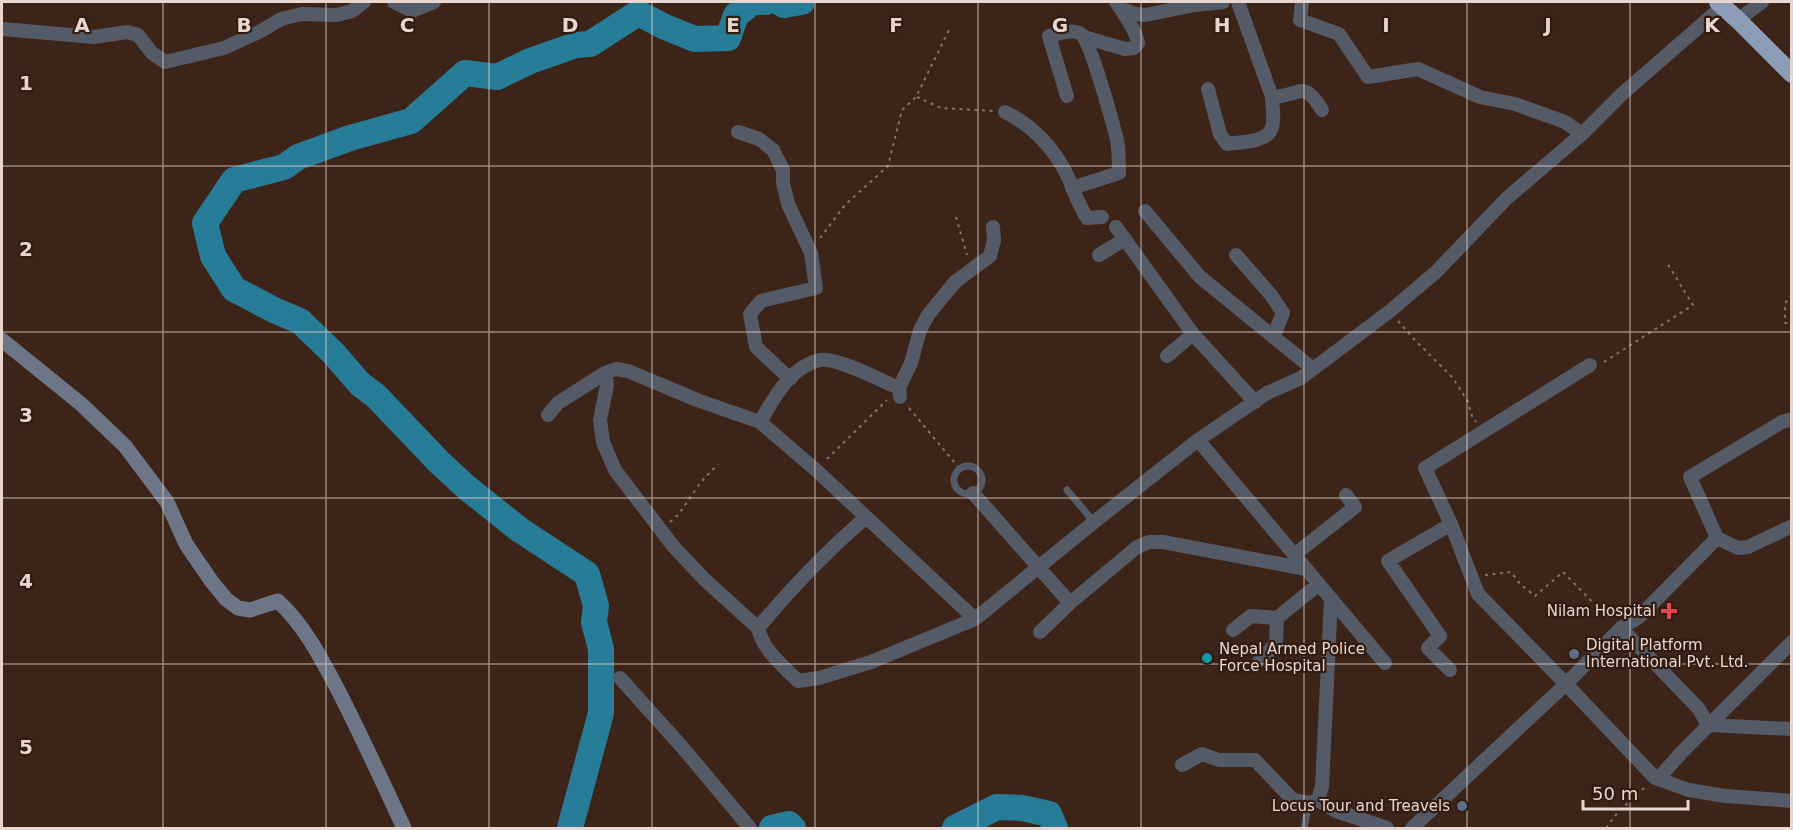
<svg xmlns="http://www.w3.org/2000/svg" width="1793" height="830" viewBox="0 0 1793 830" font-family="'DejaVu Sans',sans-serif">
<rect width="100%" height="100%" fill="#3d2419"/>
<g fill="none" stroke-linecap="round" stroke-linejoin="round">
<path stroke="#277c97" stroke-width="26" d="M779,2L784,5L802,2
M570,828L601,713V649L594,622L596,606L587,574L520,530L466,487L439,462L376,396L360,384L334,354L300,321L276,311L234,289L213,256L205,223L234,180L284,167L298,157L350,138L411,121L465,73L497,77L530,61L576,45L590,44L638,13L665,27L695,39L728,38L736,15L753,2H766
M772,828L789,824L793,828
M955,828L997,807L1022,808L1049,814L1055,828"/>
<path stroke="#877268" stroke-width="2" stroke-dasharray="3 4.5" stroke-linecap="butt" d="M917,97L941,108L993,111
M956,217L967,255
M820,238L845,205L888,166L902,110L916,97L949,30
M1792,295L1785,303V323H1792
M1398,321L1414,339L1453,378L1468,402L1472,416L1476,422
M1604,362L1693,305L1667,263
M909,408L960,469
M827,459L887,400
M670,522L678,515L701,482L718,464
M1485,575L1511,572L1520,584L1535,596L1563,572L1609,619
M1606,828L1618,812L1645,787"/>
<path stroke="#555b66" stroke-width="7" d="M954 480a14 14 0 1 1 28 0a14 14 0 1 1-28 0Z
M1067,490L1094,522
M1304,828L1309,803"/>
<path stroke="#555b66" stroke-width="14" d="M394,2L412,11L434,2
M1116,2L1121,9L1136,14L1145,15L1195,5L1223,2
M1238,2L1272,97C1301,96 1303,78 1322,110
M1302,2L1300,20L1339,34L1368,77L1418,69L1480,97L1515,104L1565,122L1582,134
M1738,20L1762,2
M2,29L94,37L127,32L138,35L152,53L165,62L224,48L261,31L281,19L302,14L337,15L352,11L364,2
M1084,37L1125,49L1134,48L1138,43C1135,28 1128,22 1121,9
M1208,89L1220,134L1227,144C1240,142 1268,143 1272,127C1275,119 1272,106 1272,97
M1067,96L1049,36C1058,34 1072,28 1081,34C1091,42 1113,124 1117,140C1119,151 1119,162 1119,173L1072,188
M1005,112C1032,125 1054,148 1067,175C1074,190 1078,204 1087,218L1102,217
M738,132L759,139L773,150L783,170V183L788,204L811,253L816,288L761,301L750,314L756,347L790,379
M1145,211L1200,277L1313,369
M1116,227L1193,334
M1099,255L1125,239
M1236,255L1271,295L1283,313L1274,335
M1167,356L1193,334L1255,402
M1590,365L1425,468L1451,524L1478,594L1566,684L1655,778L1689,790L1725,796L1792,801
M605,373L607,385L600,420L603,442L615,470L673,546L704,579L758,628
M900,397L899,388L911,363L920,330L928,315L955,282L990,256L994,240L993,227
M548,415L558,403L605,373L616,369L628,371L697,400L760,422L816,470L975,619
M760,422C774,398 790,367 820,360C837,357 882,381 899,388
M1198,440L1385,663
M973,493L1070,603
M866,517C827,551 791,588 758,628C763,650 782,665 798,681L819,678L871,662L975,619L1094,522L1198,440L1267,393L1301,378L1390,311L1436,272L1507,198L1582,134L1622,94L1723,6
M1717,538L1738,548L1748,547L1792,526
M1294,555L1355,507L1346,495
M1621,628L1699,709L1708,725L1792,729
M1233,630L1251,616L1277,618L1319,584
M1040,632L1070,603L1137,547L1149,542H1163L1306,569
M1260,660L1276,644L1277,618
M1450,670L1428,648L1440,636L1388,561L1451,524
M620,678L683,748L750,828
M1182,765L1202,754L1219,760H1255L1293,800L1309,803L1318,800L1322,787L1331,599
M1658,779L1681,753L1792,642
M1318,800L1336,811L1387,828
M1412,828L1566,684L1621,628L1639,617L1717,538L1690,477L1782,422L1792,419"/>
<path stroke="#6c7687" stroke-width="15" d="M2,340L81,404L125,446L167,502L186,544L212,582L226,599L238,608L250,610L278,601C305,626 322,660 339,692C362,737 383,783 404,828"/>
<path stroke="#8e9db7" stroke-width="18" d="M1718,2L1738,20L1792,74"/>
</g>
<path fill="none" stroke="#e8d7d0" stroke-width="1.5" stroke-opacity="0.55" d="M163,2V828M326,2V828M489,2V828M652,2V828M815,2V828M978,2V828M1141,2V828M1304,2V828M1467,2V828M1630,2V828M2,166H1792M2,332H1792M2,498H1792M2,664H1792"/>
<path fill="#e0444e" stroke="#321b10" stroke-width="2" d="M1666 602h6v6h6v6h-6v6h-6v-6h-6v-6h6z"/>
<g fill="#5c6f8a" stroke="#321b10" stroke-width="2">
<circle cx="1574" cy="654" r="6"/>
<circle cx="1462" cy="806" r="6"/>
</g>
<circle fill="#0f9aa8" stroke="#321b10" stroke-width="2" cx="1207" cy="658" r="6"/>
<g text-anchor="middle" stroke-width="4.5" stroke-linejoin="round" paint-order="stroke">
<g font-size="15" fill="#e8d7d0" stroke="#321b10" text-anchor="end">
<text x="1656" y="616">Nilam Hospital</text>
<text x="1586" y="650" text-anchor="start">Digital Platform<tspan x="1586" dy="17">International Pvt. Ltd.</tspan></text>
<text x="1219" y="654" text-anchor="start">Nepal Armed Police<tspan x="1219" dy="17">Force Hospital</tspan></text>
<text x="1450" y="811">Locus Tour and Treavels</text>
</g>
</g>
<g font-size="20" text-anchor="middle" font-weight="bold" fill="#e8d7d0" stroke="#321b10" stroke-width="4.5" stroke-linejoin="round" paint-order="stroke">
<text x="82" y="32">A</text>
<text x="244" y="32">B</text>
<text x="407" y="32">C</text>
<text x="570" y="32">D</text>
<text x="733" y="32">E</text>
<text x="896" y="32">F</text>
<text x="1060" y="32">G</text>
<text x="1222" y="32">H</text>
<text x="1386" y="32">I</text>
<text x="1548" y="32">J</text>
<text x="1712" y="32">K</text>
<text x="26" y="90">1</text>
<text x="26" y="256">2</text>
<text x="26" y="422">3</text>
<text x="26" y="588">4</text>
<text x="26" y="754">5</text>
</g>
<rect width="1793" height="830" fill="none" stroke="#e8d7d0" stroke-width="6"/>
<path d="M1583 800v9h105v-9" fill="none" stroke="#e8d7d0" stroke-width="3"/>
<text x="1592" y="800" font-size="18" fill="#e8d7d0" stroke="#321b10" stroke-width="4.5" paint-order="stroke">50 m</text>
</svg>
